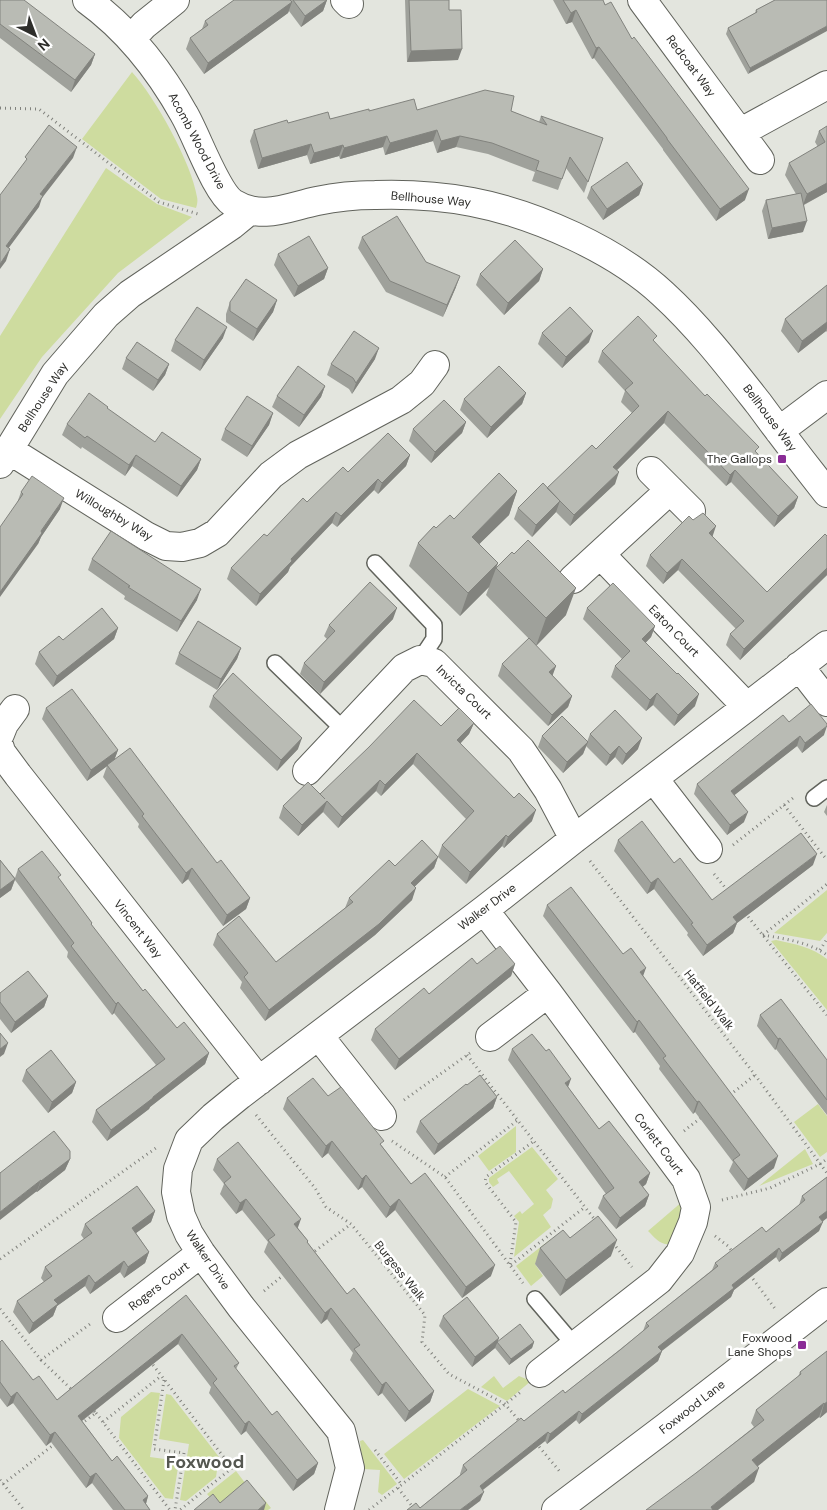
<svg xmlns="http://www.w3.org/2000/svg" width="827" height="1510" viewBox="0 0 827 1510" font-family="'DM Sans',sans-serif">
<rect width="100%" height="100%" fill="#e3e5de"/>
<path fill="#cedc9f" d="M132,72C155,97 192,164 197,197C198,201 197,205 196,208L161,199L82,139Z
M106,168L157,204L192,217L118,273L42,357L0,419V336Z
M827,890V933L820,941L774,933Z
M776,940C794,944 812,947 827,959V1010L771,941Z
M818,1104L827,1116V1152L820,1157L794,1122Z
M516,1126V1152L489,1171L478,1156Z
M532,1147L558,1179L546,1190L553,1199L551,1208L543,1215L551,1227L514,1257L519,1222L514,1216L520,1211L522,1214L534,1204L509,1171L497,1179L499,1183L493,1187L489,1182V1178Z
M805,1149L813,1164L759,1186Z
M683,1201L684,1211L671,1244C661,1246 655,1238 648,1231Z
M551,1239L557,1246L535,1264L543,1276L531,1286L516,1266Z
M494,1376L503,1388L519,1376L531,1381L507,1401L481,1387Z
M468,1389L500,1406L404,1479L384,1454Z
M151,1392L160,1393L150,1457L179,1461L173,1499L165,1498L119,1438L121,1417Z
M166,1394L171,1395L219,1457L216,1477L186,1501L180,1500L189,1444L159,1439Z
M363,1440L397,1484L382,1495L378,1492L380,1470L363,1469L360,1441Z
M236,1471L258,1500L262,1497L271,1508L268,1510H221L207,1494Z"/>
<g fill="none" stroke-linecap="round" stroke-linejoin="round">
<defs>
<path id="lane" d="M375,563L434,625V639L420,660
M275,663L345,731
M814,798L827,788
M535,1299L575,1346"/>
<path id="street" d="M87,0C127,29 160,71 184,114C196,134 216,192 233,203C262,221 288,207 317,201C336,197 356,195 375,195C407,194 441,196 472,202C535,214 616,250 663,294C699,327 729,366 759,404C781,434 804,464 827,493
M345,0L349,4
M642,0L760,160
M131,39L144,25L175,0
M741,132L827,85
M779,431L827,395
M9,450L146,536L166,546L182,547L200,543L217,533L271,475L298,455L401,400L422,383L435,365
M0,464L55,374L106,315L130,294L232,225L249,211
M651,471L691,511
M601,555L747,707
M573,579L670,490
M799,666L827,702
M0,734L4,724L15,709
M0,748L1,752L18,775L259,1081
M307,771L404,668L420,660L434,663L521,750L548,790L574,839
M654,779L708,849
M484,910L548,993L686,1179L696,1207L693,1222L680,1253L659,1280L540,1373
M319,1036L382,1116
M490,1037L548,993
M117,1318L201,1253
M339,1510L350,1468L341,1431L241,1307L201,1253L189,1234L181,1216L176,1192L178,1169L189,1140L213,1117L240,1095L484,910L574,839L747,707L827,645"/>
<path id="secondary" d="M556,1510L666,1427L827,1302"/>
</defs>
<use href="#lane" stroke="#61635c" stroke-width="18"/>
<use href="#street" stroke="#61635c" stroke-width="30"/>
<use href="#secondary" stroke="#61635c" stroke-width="30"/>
<path stroke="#81827d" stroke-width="3" stroke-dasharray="1 4" stroke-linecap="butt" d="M0,108L39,109L159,202L198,214
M784,805L827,860
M733,845L793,798
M590,861L755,1075L827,1173
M714,874L728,891
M745,913L827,1015
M763,935L827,884
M763,935C786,939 808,942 827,955
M820,950L827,939
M467,1055L595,1220
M730,1095L755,1075
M404,1100L470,1053
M256,1115L315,1188L326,1207L351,1224L425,1315L422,1342L449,1374L505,1404L520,1422
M684,1131L703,1116
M392,1141L445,1177L523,1283
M445,1177L518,1120
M722,1200L770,1188L820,1164L827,1159
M715,1236L728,1246L734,1254
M613,1243L632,1267
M311,1254L351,1224
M0,1259L156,1148
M510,1264L516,1222L485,1182L486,1177L534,1141
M511,1265L585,1207
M750,1275L776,1310
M264,1291L286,1273
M0,1309L41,1360L90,1324
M41,1360L72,1390
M150,1361L232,1468L180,1510
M164,1380L154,1449L184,1453L175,1510
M96,1413L170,1510
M103,1422L161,1376
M81,1424L96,1413L93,1410
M536,1443L561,1473
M375,1450L402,1485
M0,1480L24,1510
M3,1484L56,1443
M398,1488L415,1510
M369,1510L522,1391"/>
<use href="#lane" stroke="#fff" stroke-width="15"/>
<use href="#street" stroke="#fff" stroke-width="28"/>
<use href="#secondary" stroke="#fff" stroke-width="28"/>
</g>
<path fill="#9fa19b" d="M0,0L95,54L91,65L71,92L0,38Z
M234,0H327L323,11L301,27L289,11L288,13L204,74L186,49L190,38L202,29L205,21Z
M405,0H449V10L458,60L407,62Z
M553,0H603L605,5L632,39L745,200L716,221L663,150V149L594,58L592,59L572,22L566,24Z
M775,0L748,74L726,34L728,28L755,13L756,10Z
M417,110L511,111L539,122L541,116L603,138L584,193L566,168L558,190L532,181L535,172L488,154L456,147L437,153L433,141L385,155L383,147L340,159L339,156L310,164L307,155L258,169L250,141L254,130L288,123L330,119L369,111Z
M827,126V192L804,205L803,232L768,239L762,211L766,200L796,194L785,175L789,163L818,147L815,142L819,131Z
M643,184L639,195L603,220L587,198L591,187Z
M362,237L426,262L456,287L443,317L386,292L358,248Z
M278,254L328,268L324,279L294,297L274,265Z
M543,269L539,281L504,315L476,285L480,274Z
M827,285V332L826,331L798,353L781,331L785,319Z
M277,300L273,312L253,341L226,322V314L230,302Z
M542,333L589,342L562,368L538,344Z
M223,338L200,371L171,351L175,340Z
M655,343L798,497L794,508L774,527L731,482L726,486L664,423L617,470L615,484L570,526L556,512L532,537L514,519L518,508L547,488L596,449L632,413L621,402L625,391L598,362L602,351Z
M126,358L169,364L165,375L153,391L122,369Z
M375,359L352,394L349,389L327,375L331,364Z
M325,386L321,397L299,427L272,407L277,396Z
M526,393L522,404L487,438L460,410L464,399Z
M107,409L155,442L201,459L197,470L177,497L132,466L125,476L82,447L81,449L62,435L67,424Z
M273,413L269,425L247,457L221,440L225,429Z
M466,422L462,433L431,463L409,441L413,429Z
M410,455L406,466L378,494L374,490L337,527L332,523L290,567L288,572L256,606L227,579L231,568L267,536L307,502L348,472Z
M517,491L509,515L479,544L498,563L496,567L566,615L536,646L486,595L489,587L460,616L409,566L418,543L436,528L454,519Z
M21,492L60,509L41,537L38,544L17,503Z
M693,520L712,536L767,592L827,536V575L740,660L726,645L730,634L736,629L678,570L663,584L646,566L650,555Z
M92,559L197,600L177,632L124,599L125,596L88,570Z
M587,608L655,626L651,637L645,643L677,674L695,706L674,726L653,705L646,711L611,677L615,666L622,659L583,619Z
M393,619L320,694L300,674L304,663L327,639L324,636L329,625Z
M118,628L114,639L53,687L35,664L39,652L63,640Z
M241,648L237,659L217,690L175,664L179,653Z
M502,664L556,666L552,675L572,696L568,707L548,726L498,676Z
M213,696L298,749L277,771L209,707Z
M46,708L118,750L114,760L217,863L250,898L246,909L223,926L188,879L182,884L138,827L139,824L103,777L107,766L87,781L42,719Z
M789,722L824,735L802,753L797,746L734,795L744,822L727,835L694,794L697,784Z
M474,723L469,734L460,744L532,821L504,848L502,846L466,884L438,857L434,868L414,887L412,900L375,935L265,1021L240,988L242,982L213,945L217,934L276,962L345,908L349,898L395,866L438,856L442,845L466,819L413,764L381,796L376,791L338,828L323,812L298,836L279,818L283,806L320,794L441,726Z
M590,734L638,749L622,765L615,757L606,766L586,746L583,754L563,773L538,747L542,736L587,742Z
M827,805V816L824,812Z
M618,840L674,863L712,900L813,865L737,923L733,933L703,956L687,935L688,933L654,889L647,894L614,851Z
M0,860L15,878L18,869L59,879L92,923L91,925L143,991L177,1028L209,1053L205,1064L150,1107L149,1109L107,1141L92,1122L96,1110L156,1065L114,1013L112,1015L67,957L68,952L15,880L11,890L0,898Z
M547,905L623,954L643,976L774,1168L744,1191L729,1171L733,1162L695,1112L693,1114L659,1069L660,1066L635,1032L633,1033L543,916Z
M477,964H515L511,976L395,1070L371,1040L375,1029Z
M0,993L48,996L44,1007L11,1033L0,1019Z
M760,1015L827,1060V1115L776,1049L775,1050L757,1026Z
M512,1049L568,1087L599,1129L650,1173L646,1184L642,1187L649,1195L645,1206L616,1229L598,1208L603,1196L606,1194L508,1060Z
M26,1070L76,1082L72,1093L48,1113L22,1081Z
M328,1096L382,1146L411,1184L491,1276L462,1298L395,1210L386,1218L362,1187L358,1190L328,1153L322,1158L283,1109L287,1098Z
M497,1097L493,1108L434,1155L416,1132L420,1121Z
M70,1159L65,1170L37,1192L0,1173Z
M217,1159L298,1228L308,1241V1243L347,1294L434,1391L430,1402L405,1422L382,1393L378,1396L350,1360L353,1353L327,1319L321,1324L264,1252L268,1242L242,1210L236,1214L220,1194L224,1184L213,1170Z
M827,1177V1218L822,1221L819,1231L779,1262L776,1257L734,1290L731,1297L662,1351L658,1361L579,1424L576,1420L547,1444L545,1441L483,1490L480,1501L420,1508L460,1475V1474L463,1465L524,1421L565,1393L643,1331L646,1323L712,1270L715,1263L766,1232L799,1205L802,1196Z
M155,1211L151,1222L136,1233L149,1252L145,1263L124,1278L120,1272L90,1294L85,1286L57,1306L53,1316L29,1334L13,1312L17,1301L44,1282L41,1278L45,1267L84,1239L81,1235L85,1224Z
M540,1248L611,1256L560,1296L535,1264Z
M186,1295L239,1363L236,1369L272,1415L318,1463L314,1474L293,1491L246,1431L241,1435L209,1393L211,1387L178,1344L82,1421L112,1461L148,1496L146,1504L150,1510H113L92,1483L86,1488L51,1442L46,1446L13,1403L7,1407L0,1398V1342L33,1380L57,1400Z
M443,1316L499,1338L497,1342H534L532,1348L509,1365L495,1348L472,1367L439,1326Z
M827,1351V1412L820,1418L819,1417L757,1466L754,1482L696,1473L754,1427L751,1423L756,1410L798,1377L800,1372Z"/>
<path fill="#82837e" d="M327,0L323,11L301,27L305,16Z
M292,2L288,13L204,74L208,63Z
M576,10L572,22L566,24L571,13Z
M827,26V31L748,74L750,68Z
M599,47L594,58L592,59L596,48Z
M462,49L458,60L407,62L411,51Z
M95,54L91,65L71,92L75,80Z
M437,130L433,141L385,155L390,143Z
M387,136L383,147L340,159L344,148Z
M460,136L456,147L437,153L441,141Z
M311,144L307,155L258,169L262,158Z
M343,145L339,156L310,164L314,153Z
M77,147L73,158L42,198L39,207L2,257L6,246L40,194Z
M827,183V192L803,205L807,194Z
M643,184L639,195L603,220L607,209Z
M749,189L745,200L716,221L720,209Z
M807,221L803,232L768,239L772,228Z
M10,249L6,261L0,269V264Z
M328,268L324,279L294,297L298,286Z
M543,269L539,281L504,315L508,303Z
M460,276L456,287L443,317L447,305Z
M277,300L273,312L253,341L257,329Z
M827,322V328L826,331L798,353L802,341Z
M227,327L223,338L200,371L204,360Z
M593,331L589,342L562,368L566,357Z
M379,348L375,359L352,394L356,383Z
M169,364L165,375L153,391L158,380Z
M325,386L321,397L299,427L304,415Z
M526,393L522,404L487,438L491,427Z
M668,411L664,423L609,478L613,467Z
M273,413L269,425L247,457L252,446Z
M466,422L462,433L431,463L435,452Z
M136,455L132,466L125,476L129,465Z
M410,455L406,466L378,494L382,483Z
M201,459L197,470L177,497L181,486Z
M735,470L731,482L726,486L730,475Z
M619,472L615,484L570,526L574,515Z
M378,479L374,490L337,527L341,516Z
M517,491L509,515L463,560L472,537Z
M798,497L794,508L774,527L778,516Z
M64,498L60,509L41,537L38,544L0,597V592Z
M560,501L556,512L532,537L536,525Z
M336,512L332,523L290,567L288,572L256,606L260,594L291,559Z
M716,526L712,538L709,533Z
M682,559L678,570L663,584L667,573Z
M498,563L489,587L460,616L468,593Z
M827,568V575L740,660L744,649Z
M576,588L566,615L536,646L546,618Z
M201,589L197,600L177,632L181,621Z
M397,608L393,619L320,694L324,682Z
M655,626L651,637L638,651L642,639Z
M118,628L114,639L53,687L57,676Z
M241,648L237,659L217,690L221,679Z
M556,666L552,677L549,672Z
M657,693L653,705L646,711L650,700Z
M699,694L695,706L674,726L678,715Z
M572,696L568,707L548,726L552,715Z
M474,723L469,734L453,751L457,740Z
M827,726L824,735L802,753L805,743Z
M800,736L797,746L727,801L731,791Z
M302,738L298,749L277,771L281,760Z
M642,738L638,749L622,765L626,754Z
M588,742L583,754L563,773L567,762Z
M619,746L615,757L606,766L610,755Z
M118,750L114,761L87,781L91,770Z
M417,753L413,764L381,796L385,785Z
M380,780L376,791L338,828L342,817Z
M327,801L323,812L298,836L302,825Z
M536,810L532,821L504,848L508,837Z
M748,812L744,822L727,835L730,825Z
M506,835L502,846L466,884L470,872Z
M817,854L813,865L737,923L733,933L703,956L707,945L733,917Z
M438,857L434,868L407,894L411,883Z
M192,868L188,879L182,884L186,873Z
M658,878L654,889L647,894L651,883Z
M15,879L11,890L0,898V890Z
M416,888L412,900L375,935L265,1021L269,1010Z
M250,898L246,909L223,926L227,915Z
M515,964L511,976L395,1070L399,1059Z
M646,968L642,979L640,972Z
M48,996L44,1007L11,1033L15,1022Z
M118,1002L114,1013L112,1015L116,1004Z
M639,1020L635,1032L633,1033L637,1022Z
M780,1038L776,1049L775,1050L778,1039Z
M8,1043L4,1054L0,1057V1049Z
M209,1053L205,1064L150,1107L149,1109L107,1141L111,1130Z
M571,1079L567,1090L565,1083Z
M76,1082L72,1093L48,1113L52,1102Z
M497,1097L493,1108L434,1155L438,1144Z
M699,1101L695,1112L693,1114L697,1102Z
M332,1141L328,1153L322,1158L326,1146Z
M778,1156L774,1168L744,1191L748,1179Z
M70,1159L65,1170L37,1192L41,1181Z
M650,1173L646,1184L635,1194L639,1182Z
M366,1175L362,1187L358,1190L362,1179Z
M41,1180L37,1191L0,1220V1212Z
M649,1195L645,1206L616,1229L620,1218Z
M246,1199L242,1210L236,1214L240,1203Z
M399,1199L395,1210L386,1218L390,1207Z
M155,1211L151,1222L128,1239L132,1228Z
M827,1211V1218L816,1227L819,1217Z
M301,1219L297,1230L294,1224Z
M823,1222L819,1231L779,1262L782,1253Z
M617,1240L611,1256L560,1296L566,1280Z
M779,1248L776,1257L734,1290L731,1297L655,1356L658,1347L732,1285Z
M149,1252L145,1263L124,1278L128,1267Z
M124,1261L120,1272L90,1294L95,1283Z
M495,1265L491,1276L462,1298L466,1287Z
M89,1275L85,1286L57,1306L53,1316L29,1334L33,1323L54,1300Z
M331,1308L327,1319L321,1324L325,1313Z
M182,1334L178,1344L74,1427L78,1416Z
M499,1338L495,1348L472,1367L475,1357Z
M534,1342L532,1348L509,1365L511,1359Z
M662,1351L658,1361L579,1424L582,1414Z
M386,1382L382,1393L378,1396L382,1385Z
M434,1391L430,1402L405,1422L409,1411Z
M17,1392L13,1403L7,1407L11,1397Z
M827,1402V1412L820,1418L824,1404Z
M824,1403L819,1417L748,1474L752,1460Z
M579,1411L576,1420L547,1444L550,1434Z
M249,1421L246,1431L241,1435L245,1424Z
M55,1432L51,1442L46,1446L50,1435Z
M548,1432L545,1441L476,1495L480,1486Z
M318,1463L314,1474L293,1491L297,1480Z
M759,1468L754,1482L718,1510H709L711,1507Z
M96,1473L92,1483L86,1488L90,1477Z
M484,1492L480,1501L468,1510H460Z
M148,1496L145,1507L143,1500Z
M266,1503L264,1510H258Z"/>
<path fill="#b9bbb4" stroke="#82837e" d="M0,0H24L95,54L75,80L0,24Z
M234,0H290L292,2L208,63L190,38L208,25L205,21Z
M293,0H327L305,16Z
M409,0H449V10H461L462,49L411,51Z
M563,0H603L605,5L611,2L632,39L634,37L749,189L720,209L667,139V138L599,47L596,48L576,10L571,13Z
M775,0H827V26L750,68L728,28L757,12L756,10Z
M485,90L514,96L511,111L547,125L541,116L603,138L588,182L570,157L562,179L536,170L539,161L492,143L460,136L441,141L437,130L390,143L387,136L344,148L343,145L314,153L311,144L262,158L254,130L287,120L288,123L328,112L330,119L369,109V111L414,99L417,110Z
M49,125L77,147L40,194L43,196L6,246L10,249L0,264V195L27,159L25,157Z
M827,126V183L807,194L789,163L825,142L819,131Z
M627,162L643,184L607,209L591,187Z
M801,193L807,221L772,228L766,200Z
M397,216L426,262L460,276L447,305L390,281L362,237Z
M309,236L328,268L298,286L278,254Z
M515,240L543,269L508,303L480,274Z
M246,279L277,300L257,329L230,311V302Z
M827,285V322L802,341L785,319Z
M197,307L227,327L204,360L175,340Z
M570,307L593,331L566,357L542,333Z
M638,316L657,336L653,340L705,396L707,394L759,447L755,451L798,497L778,516L735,470L730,475L668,411L613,467L619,472L574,515L547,488L592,445L596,449L639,406L625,390L633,383L602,351Z
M354,331L379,348L356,383L353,378L331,364Z
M137,342L169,364L158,380L126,358Z
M298,366L325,386L304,415L277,396Z
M499,366L526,393L491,427L464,399Z
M89,393L108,407L107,408L155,442L162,432L201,459L181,486L136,455L129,465L87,436L85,438L67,424Z
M247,396L273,413L252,446L225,429Z
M444,400L466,422L435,452L413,429Z
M388,433L410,455L382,483L378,479L341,516L336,512L291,559L292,561L260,594L231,568L264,534L267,536L303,498L307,502L343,467L348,472Z
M499,473L517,491L472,537L498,563L468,593L418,543L434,526L436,528L450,515L454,519Z
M32,476L64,498L41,531L42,533L0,592V527L23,494L21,492Z
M543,483L560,501L536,525L518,508Z
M703,513L716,526L709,533L767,592L825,534L827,536V568L744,649L730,634L744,621L682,559L667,573L650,555L689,516L693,520Z
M111,531L201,589L181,621L128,587L130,586L92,559Z
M528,540L576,588L546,618L496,568L512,552L514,554Z
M370,582L397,608L324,682L304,663L335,631L329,625Z
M613,583L655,626L642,639L677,674L678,673L699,694L678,715L657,693L650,700L615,666L630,651L587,608Z
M102,608L118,628L57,676L39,652L59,636L63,640Z
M198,621L241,648L221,679L179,653Z
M529,638L556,666L549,672L572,696L552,715L502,664Z
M233,673L302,738L281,760L213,696Z
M72,689L118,750L91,770L46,708Z
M414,700L441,726L459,708L474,723L457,740L514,798L519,793L536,810L508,837L506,835L470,872L442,845L474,811L417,753L385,785L380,780L342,817L327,801L302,825L283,806L308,782L325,799L320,794L369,747Z
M811,704L827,724V726L805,743L800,736L731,791L748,812L730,825L697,784L783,715L789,722Z
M615,710L642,738L626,754L619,746L610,755L590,734Z
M562,716L588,742L567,762L542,736Z
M130,748L217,863L221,860L250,898L227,915L192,868L186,873L142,816L144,814L107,765Z
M642,821L674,863L680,858L712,900L801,833L817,854L733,917L737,922L707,945L691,924L693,923L658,878L651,883L618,840Z
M422,840L438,857L411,883L416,888L379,924L269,1010L244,977L248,973L217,934L239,916L276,962L353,902L349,898L389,860L395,866Z
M42,851L61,875L58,877L92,923L91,924L143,991L145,989L177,1028L184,1022L209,1053L153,1097V1098L111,1130L96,1110L165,1059L118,1002L116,1004L71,946L74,943L18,869Z
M0,860L15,879L0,890Z
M571,887L623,954L631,948L646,968L640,972L778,1156L748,1179L733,1160L740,1155L699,1101L697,1102L663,1058L666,1056L639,1020L637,1022L547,905Z
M500,946L515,964L399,1059L375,1029L424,988L429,994L472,958L477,964Z
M28,971L48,996L15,1022L0,1002V993Z
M781,999L827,1060V1100L780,1038L778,1039L760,1015Z
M0,1033L8,1043L0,1049Z
M532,1034L546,1051L549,1049L571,1079L565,1083L599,1129L609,1121L650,1173L639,1182L649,1195L620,1218L603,1196L614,1188L512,1049Z
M51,1050L76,1082L52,1102L26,1070Z
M480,1075L497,1097L438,1144L420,1121L466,1084L467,1085Z
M313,1078L328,1096L341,1087L384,1141L380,1144L411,1184L425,1173L495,1265L466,1287L399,1199L390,1207L366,1175L362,1179L332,1141L326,1146L287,1098Z
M54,1131L70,1151V1159L41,1181V1180L0,1212V1173Z
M238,1142L301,1219L294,1224L308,1241L307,1242L347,1294L354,1288L434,1391L409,1411L386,1382L382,1385L354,1349L360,1345L331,1308L325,1313L268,1240L275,1235L246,1199L240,1203L224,1183L231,1177L217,1159Z
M827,1177V1211L819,1217L823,1222L782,1253L779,1248L732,1285L734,1288L658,1347L662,1351L582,1414L579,1411L550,1434L548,1432L509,1463L480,1486L484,1492L460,1510H407L416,1503L420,1508L467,1470L463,1465L521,1418L524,1421L563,1390L565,1393L620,1350L649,1326L646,1323L718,1266L715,1263L762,1227L766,1232L805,1200L802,1196Z
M137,1186L155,1211L132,1228L149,1252L128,1267L124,1261L95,1283L89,1275L54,1300L58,1304L33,1323L17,1301L52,1276L45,1267L92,1233L85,1224Z
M598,1216L617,1240L566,1280L540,1248L563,1230L570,1238Z
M186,1295L239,1363L234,1366L272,1415L277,1411L318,1463L297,1480L249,1421L245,1424L213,1383L217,1379L182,1334L78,1416L112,1461L117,1456L148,1496L143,1500L150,1510H125L96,1473L90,1477L55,1432L50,1435L17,1392L11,1397L0,1382V1342L2,1340L33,1380L39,1376L57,1400Z
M467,1297L499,1338L475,1357L443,1316Z
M520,1324L534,1342L511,1359L497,1342Z
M827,1351V1402L824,1404V1403L752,1460L759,1468L711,1507L713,1510H646L696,1473L764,1420L756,1410L801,1374L800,1372Z
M247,1480L266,1503L258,1510H194L213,1494L220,1503Z"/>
<g fill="#8a2c96" stroke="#fff" stroke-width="2">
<rect x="777" y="454" width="10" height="10" rx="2.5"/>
<rect x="797" y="1340" width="10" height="10" rx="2.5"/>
</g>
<g text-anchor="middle" stroke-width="5" stroke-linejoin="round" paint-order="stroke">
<g font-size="12" fill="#2e2e2b" stroke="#fff">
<text transform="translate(691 66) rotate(53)" y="4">Redcoat Way</text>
<text transform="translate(197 141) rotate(62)" y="4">Acomb Wood Drive</text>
<text transform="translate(431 199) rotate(5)" y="4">Bellhouse Way</text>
<text transform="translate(43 397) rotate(-57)" y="4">Bellhouse Way</text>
<text transform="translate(770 418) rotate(53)" y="4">Bellhouse Way</text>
<text transform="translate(114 515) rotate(31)" y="4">Willoughby Way</text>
<text transform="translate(674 631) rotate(46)" y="4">Eaton Court</text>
<text transform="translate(464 692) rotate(44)" y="4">Invicta Court</text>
<text transform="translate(487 907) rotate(-37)" y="4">Walker Drive</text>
<text transform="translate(138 929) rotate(52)" y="4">Vincent Way</text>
<text transform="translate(709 1000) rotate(52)" y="4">Hatfield Walk</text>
<text transform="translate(659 1144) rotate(53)" y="4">Corlett Court</text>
<text transform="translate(208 1260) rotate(56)" y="4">Walker Drive</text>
<text transform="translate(400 1271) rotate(51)" y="4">Burgess Walk</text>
<text transform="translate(159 1286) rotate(-37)" y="4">Rogers Court</text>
<text transform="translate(692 1407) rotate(-38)" y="4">Foxwood Lane</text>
</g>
<g font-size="12" fill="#2e2e2b" stroke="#fff" text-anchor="end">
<text x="772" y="463">The Gallops</text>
<text x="792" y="1342">Foxwood<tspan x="792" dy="14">Lane Shops</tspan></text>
</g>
<g font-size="18" font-weight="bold" fill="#555751" stroke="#fff">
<text x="205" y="1468">Foxwood</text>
</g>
</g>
<g transform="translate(35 35) rotate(138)" stroke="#ffffff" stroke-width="4" paint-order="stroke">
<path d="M0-4L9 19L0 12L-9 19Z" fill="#2e2e2b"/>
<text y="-8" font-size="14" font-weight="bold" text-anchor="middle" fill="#2e2e2b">N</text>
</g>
</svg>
